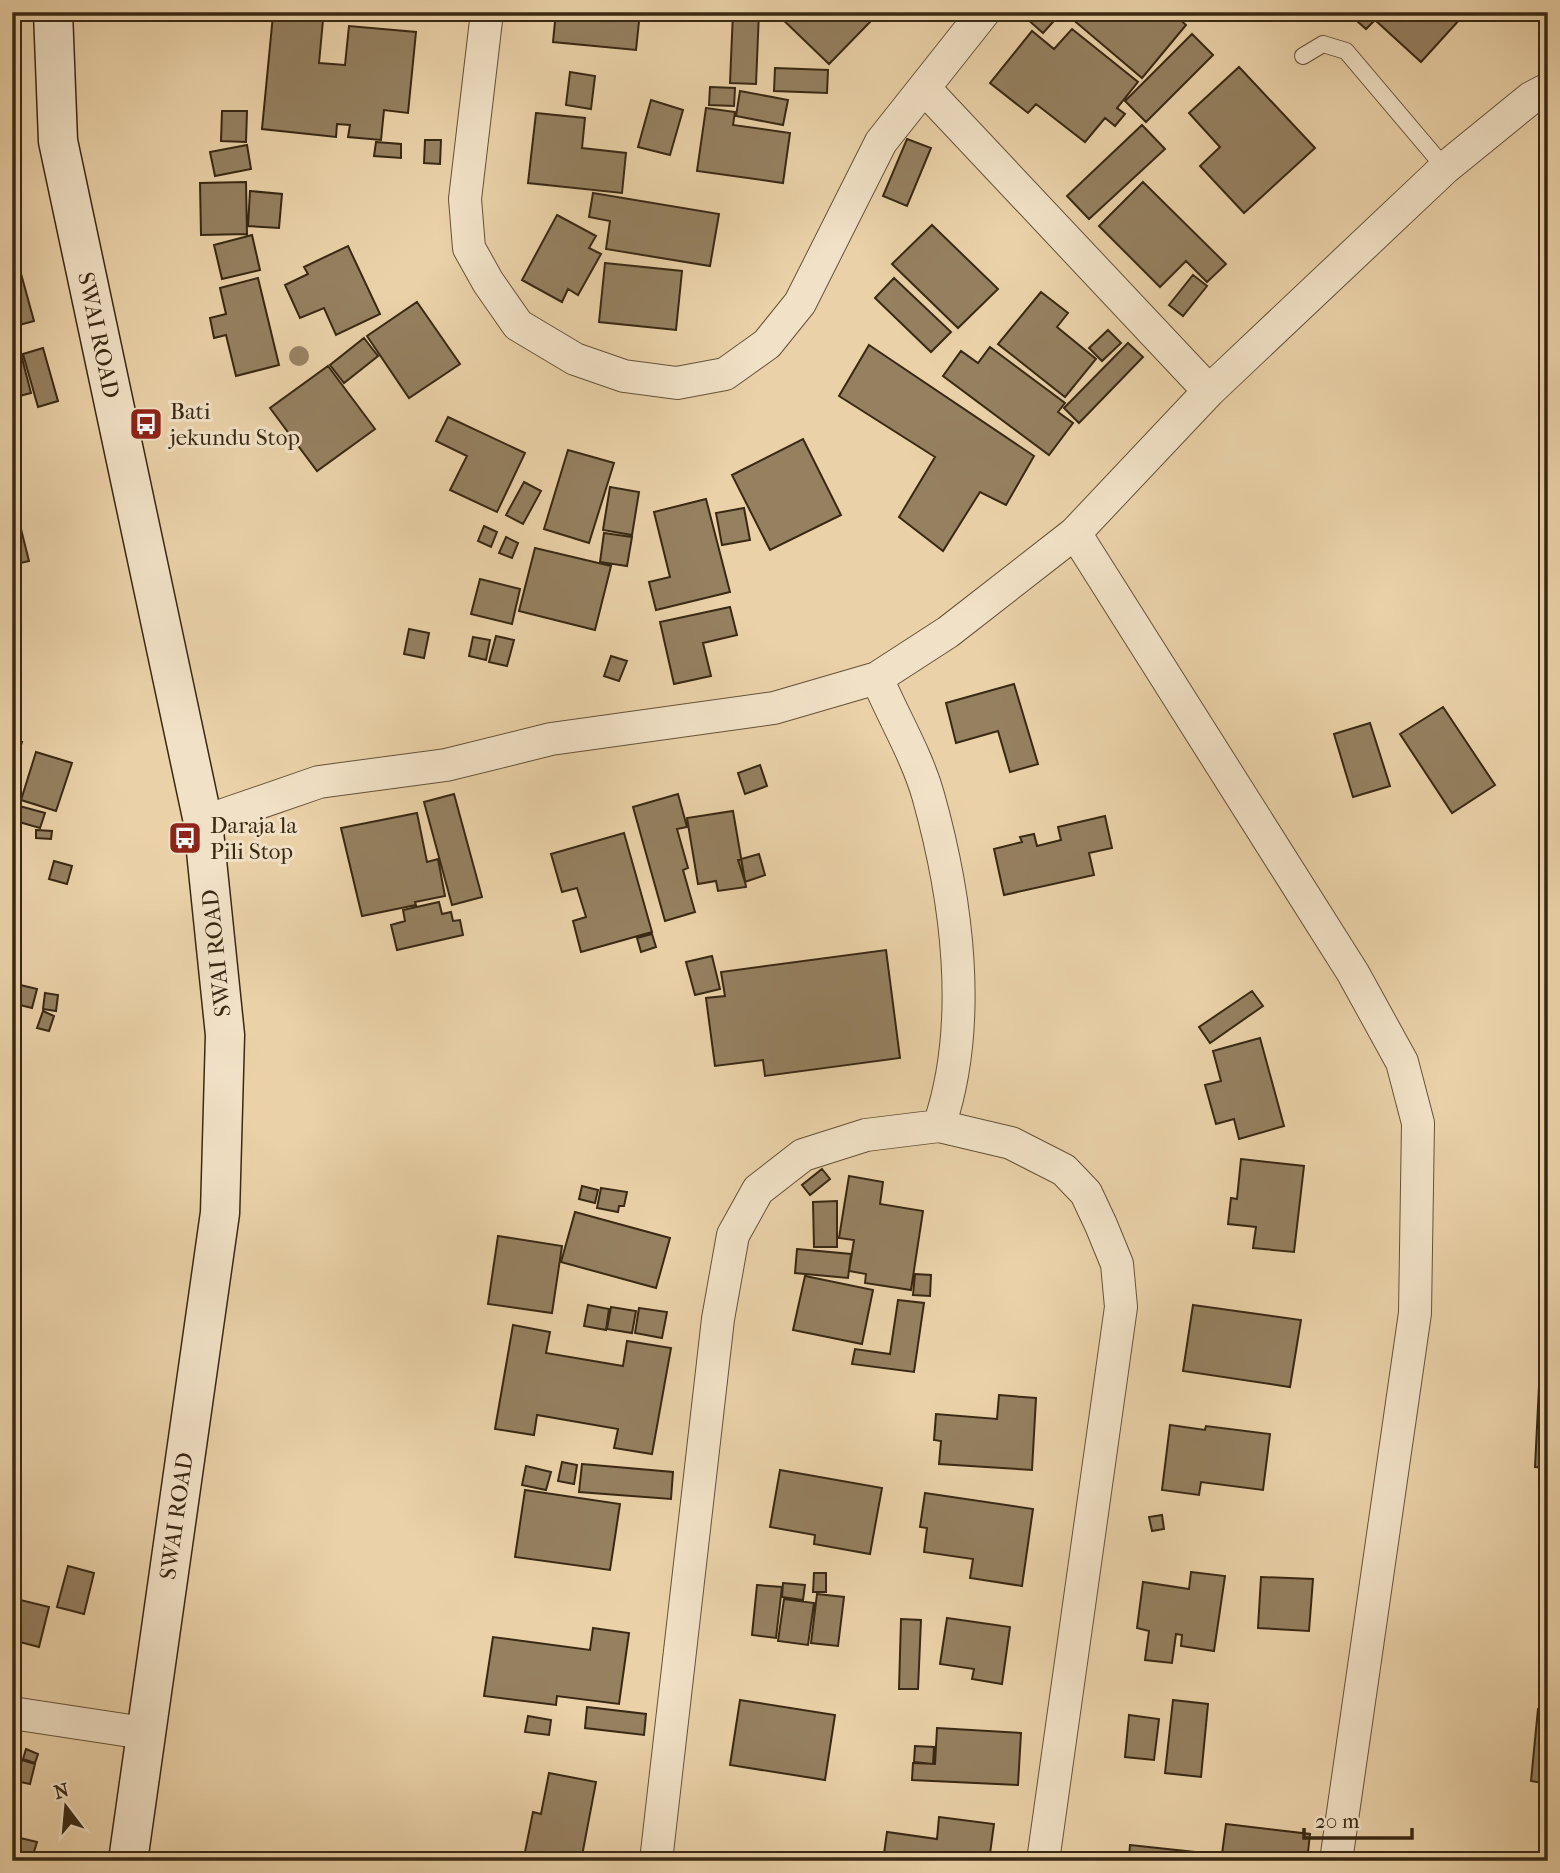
<svg xmlns="http://www.w3.org/2000/svg" width="1560" height="1873" viewBox="0 0 1560 1873" font-family="'IM FELL French Canon',serif">
<rect width="100%" height="100%" fill="#ead1a8"/>
<filter id="stains"><feTurbulence type="fractalNoise" baseFrequency=".00286" numOctaves="4"/><feColorMatrix values="0 0 0 0 .2 0 0 0 0 .09 0 0 0 0 .02 0 0 0 .5 -.17"/></filter>
<radialGradient id="worn" r=".72"><stop offset=".6" stop-color="#630" stop-opacity="0"/><stop offset="1" stop-color="#630" stop-opacity=".3"/></radialGradient>
<path fill="#958060" stroke="#392813" stroke-width="2" d="M318,12H412L411,21Z
M556,12H640L636,50L553,42Z
M733,12H759L756,84L730,83Z
M775,12H860L870,22L829,64Z
M1031,12H1062L1043,33L1026,18Z
M1076,12H1172L1186,25L1142,78L1071,18Z
M1347,12H1455L1461,18L1421,62L1375,20L1366,29Z
M273,15L323,20L319,63L345,65L349,26L416,32L408,113L384,110L381,140L348,137L350,125L337,124L336,137L262,129Z
M1072,29L1138,82L1117,108L1125,114L1115,126L1105,118L1085,142L1036,104L1028,113L990,83L1032,31L1054,49Z
M1192,34L1213,55L1146,122L1125,101Z
M1239,67L1315,148L1244,213L1200,166L1220,147L1189,113Z
M775,68L828,70L827,93L774,91Z
M570,72L595,76L591,109L566,105Z
M710,87L735,88L734,106L709,105Z
M740,91L788,100L783,125L736,116Z
M651,100L683,110L670,155L638,147Z
M706,108L735,112L733,125L790,133L783,183L697,171Z
M222,111H247L246,142L221,141Z
M536,113L585,118L582,148L626,153L622,193L528,183Z
M1142,125L1165,149L1089,219L1067,196Z
M907,139L931,148L907,206L883,196Z
M425,140H441L440,164L424,163Z
M376,142L401,144V158L374,156Z
M247,145L251,169L215,176L210,152Z
M246,182L247,234L201,235L200,183Z
M1143,182L1226,264L1207,282L1186,261L1160,287L1099,226Z
M250,191L282,194L279,228L248,226Z
M593,193L719,214L710,266L606,249L610,221L589,217Z
M557,215L596,236L589,248L601,254L578,295L568,289L562,302L522,280Z
M932,225L998,289L958,328L892,264Z
M252,235L260,270L222,279L214,245Z
M12,241L34,321L12,327Z
M348,246L380,314L336,335L324,308L300,318L285,285L308,274L304,267Z
M605,263L682,271L676,330L599,322Z
M1193,275L1207,286L1183,316L1169,305Z
M258,278L279,365L236,376L226,335L214,338L210,318L226,314L220,288Z
M894,278L951,332L931,352L875,298Z
M1041,292L1068,313L1057,327L1096,359L1065,397L998,344Z
M417,302L460,364L409,398L367,336Z
M1108,330L1121,343L1102,361L1089,348Z
M12,331H15L31,393L12,398Z
M364,338L378,356L344,383L330,365Z
M1128,343L1143,357L1079,423L1064,408Z
M869,345L1034,456L1006,505L980,492L943,551L899,517L935,457L839,396Z
M990,347L1065,403L1058,412L1073,423L1049,455L943,376L961,351L978,363Z
M43,348L58,401L38,407L23,354Z
M328,366L375,429L317,471L270,408Z
M448,417L525,453L497,512L450,490L467,456L436,441Z
M803,439L841,515L770,550L732,475Z
M568,450L614,463L589,543L544,529Z
M524,482L541,491L523,524L506,515Z
M610,487L639,492L632,535L603,530Z
M706,499L730,592L656,610L649,582L670,577L654,512Z
M744,508L750,540L722,545L716,513Z
M18,517L29,561L12,565V518Z
M484,526L497,532L491,547L478,541Z
M604,533L632,537L627,566L600,562Z
M506,537L518,543L512,558L499,553Z
M535,548L611,566L595,630L519,611Z
M480,579L520,589L512,624L471,614Z
M730,607L737,635L703,643L711,676L674,684L660,622Z
M409,629L429,633L424,658L404,654Z
M496,636L514,640L507,666L489,662Z
M473,637L490,640L486,660L469,656Z
M611,656L627,661L619,681L604,676Z
M1014,684L1038,764L1010,772L998,731L956,743L946,703Z
M1443,707L1495,785L1452,813L1400,734Z
M1370,723L1390,786L1353,797L1334,734Z
M12,739L22,742L12,773Z
M36,752L72,763L56,811L21,800Z
M760,765L767,786L745,794L738,773Z
M454,794L482,897L452,905L424,802Z
M678,794L687,827L677,829L688,868L683,870L695,912L665,921L633,807Z
M12,804L45,813L40,828L12,820Z
M733,811L746,887L718,891L716,881L698,884L687,818Z
M417,813L427,862L438,859L445,896L415,902L416,905L362,916L341,828Z
M1105,816L1112,848L1089,853L1094,875L1004,895L994,849L1022,842L1020,837L1034,834L1037,846L1061,840L1058,827Z
M36,830L52,831L51,839L36,838Z
M624,833L652,932L581,952L573,921L586,917L577,888L562,892L551,854Z
M759,854L765,875L745,882L738,860Z
M54,861L72,866L67,884L49,879Z
M439,902L442,914L451,912L453,921L460,920L463,935L397,950L391,925L405,921L403,910Z
M652,934L656,947L641,952L637,938Z
M886,950L900,1058L765,1076L763,1060L715,1066L706,998L725,996L721,972Z
M712,956L720,989L695,995L686,962Z
M12,983L37,989L32,1008L12,1003Z
M1252,991L1263,1006L1210,1043L1199,1027Z
M45,993L58,995L56,1011L43,1009Z
M43,1011L54,1016L49,1031L37,1028Z
M1260,1038L1284,1126L1239,1139L1234,1119L1216,1124L1205,1085L1221,1081L1213,1051Z
M1241,1159L1304,1166L1294,1252L1253,1248L1256,1227L1228,1224L1231,1198L1237,1199Z
M822,1169L830,1179L810,1195L802,1185Z
M849,1176L883,1182L880,1204L923,1211L911,1290L865,1283L866,1274L849,1271L854,1240L839,1238Z
M582,1186L598,1190L595,1203L579,1199Z
M601,1188L627,1192L624,1206H619L618,1212L597,1208Z
M837,1201V1247H814L813,1202Z
M575,1212L670,1238L656,1288L561,1262Z
M498,1236L562,1246L552,1313L488,1304Z
M797,1249L851,1254L848,1278L795,1273Z
M915,1274L931,1275L930,1296L913,1295Z
M805,1276L873,1290L862,1344L793,1330Z
M1544,1285H1548V1468L1535,1467Z
M898,1300L924,1303L914,1372L852,1364L855,1349L890,1354Z
M588,1305L609,1309L606,1330L584,1326Z
M1193,1305L1301,1320L1290,1387L1183,1371Z
M611,1307L636,1311L632,1333L607,1329Z
M639,1308L667,1312L662,1338L635,1333Z
M513,1325L550,1332L546,1353L623,1366L627,1341L671,1348L652,1454L614,1448L618,1429L537,1415L534,1435L495,1429Z
M999,1395L1036,1398L1032,1470L939,1464L941,1441L934,1440L936,1414L997,1419Z
M1170,1425L1205,1430L1206,1426L1270,1434L1263,1490L1201,1482L1199,1495L1162,1490Z
M562,1462L577,1465L574,1484L558,1481Z
M582,1464L673,1472L671,1499L579,1492Z
M526,1466L551,1472L546,1490L522,1485Z
M780,1470L882,1488L870,1554L814,1544L815,1535L770,1527Z
M525,1490L620,1504L610,1570L515,1557Z
M925,1493L1033,1509L1022,1586L970,1578L973,1559L924,1552L927,1528L920,1527Z
M1162,1515L1164,1529L1152,1531L1149,1517Z
M68,1566L94,1573L84,1614L57,1607Z
M1191,1572L1225,1576L1214,1651L1181,1646L1182,1635L1176,1634L1172,1663L1145,1660L1149,1631L1137,1628L1143,1582L1189,1589Z
M814,1573H826V1592H813Z
M1261,1577L1313,1579L1309,1631L1258,1628Z
M783,1583L805,1585L803,1600L782,1597Z
M757,1585L782,1587L776,1638L752,1635Z
M817,1594L844,1597L838,1646L811,1643Z
M12,1598L49,1607L39,1647L12,1640Z
M784,1599L814,1603L808,1645L778,1641Z
M947,1618L1010,1627L1002,1684L972,1679L974,1669L940,1664Z
M901,1619L921,1620L918,1689H899Z
M593,1628L629,1633L619,1704L557,1696L556,1705L484,1696L493,1637L590,1650Z
M740,1700L835,1715L825,1780L730,1765Z
M1173,1700L1208,1704L1201,1777L1165,1773Z
M587,1707L646,1714L644,1735L585,1728Z
M1538,1709H1548V1784L1531,1781Z
M1129,1715L1159,1719L1154,1760L1125,1757Z
M528,1716L551,1720L549,1735L525,1732Z
M937,1728L1021,1733L1018,1785L912,1780L913,1763L935,1764Z
M915,1746L934,1747L933,1764L914,1762Z
M26,1749L38,1754L35,1763L23,1759Z
M22,1760L35,1764L30,1784L16,1781Z
M549,1773L596,1782L581,1861L525,1852L533,1812L541,1814Z
M939,1817L994,1824L989,1861H883L887,1832L937,1839Z
M1226,1824L1310,1834L1307,1861H1277L1222,1854Z
M12,1836L37,1842L33,1855L43,1858L42,1861H12Z
M1130,1845L1213,1854L1212,1861H1106L1107,1855L1129,1857Z"/>
<g fill="none" stroke-linecap="round" stroke-linejoin="round">
<defs>
<path id="lane" d="M1303,56L1323,44L1346,51L1445,168"/>
<path id="street" d="M487,12L465,199L469,248L488,282L518,325L575,359L624,376L677,383L725,374L767,344L800,303L881,142L984,12
M925,89L1209,391
M1075,533L1353,973L1402,1062L1418,1123L1415,1313L1336,1861
M877,678C893,716 917,756 928,795C957,898 974,1023 939,1126
M203,822L319,782L446,765L551,739L774,708L877,678L948,632L1075,533L1209,391L1445,168L1531,98L1548,89
M12,1713L144,1733
M656,1861L718,1319L733,1235L758,1190L803,1155L866,1135L939,1126L1011,1143L1064,1170L1086,1193L1101,1225L1117,1264L1121,1307L1043,1861"/>
<path id="secondary" d="M53,12L58,141L203,822L225,1035L220,1213L128,1861"/>
</defs>
<use href="#lane" stroke="#655238" stroke-width="18"/>
<use href="#street" stroke="#655238" stroke-width="34"/>
<use href="#secondary" stroke="#392813" stroke-width="41"/>
<use href="#lane" stroke="#f1e1c6" stroke-width="16"/>
<use href="#street" stroke="#f1e1c6" stroke-width="32"/>
<use href="#secondary" stroke="#f1e1c6" stroke-width="38"/>
</g>
<circle fill="#998364" cx="299" cy="356" r="10"/>
<defs>
<symbol id="bus-square" viewBox="-11 -11 22 22"><rect x="-9" y="-9" width="18" height="18" rx="4" fill="#8f2418" stroke="#f1e1c6"/><path d="M-5-6H5V4H4V6H2V4H-2V6H-4V4H-5ZM-3.5-4V0h7V-4ZM-3.5 1.2v1.5H-2V1.2ZM2 1.2v1.5H3.5V1.2Z" fill="#fff"/></symbol>
</defs>
<g fill-rule="evenodd">
<use href="#bus-square" x="127" y="405" width="38" height="38"/>
<use href="#bus-square" x="166" y="819" width="38" height="38"/>
</g>
<g text-anchor="middle" stroke-width="6" stroke-linejoin="round" paint-order="stroke">
<g font-size="23" fill="#392813" stroke="#f1e1c6">
<text transform="translate(99 335) rotate(78)" y="8">SWAI ROAD</text>
<text transform="translate(216 953) rotate(-96)" y="8">SWAI ROAD</text>
<text transform="translate(176 1516) rotate(-82)" y="8">SWAI ROAD</text>
</g>
<g font-size="23" fill="#392813" stroke="#f1e1c6" text-anchor="start">
<text x="170" y="419">Bati<tspan x="170" dy="26">jekundu Stop</tspan></text>
<text x="210" y="833">Daraja la<tspan x="210" dy="26">Pili Stop</tspan></text>
</g>
</g>
<rect width="1560" height="1873" fill="none" stroke="#ead1a8" stroke-width="42"/>
<rect x="14" y="14" width="1532" height="1845" fill="none" stroke="#392813" stroke-width="3.5"/>
<rect x="21" y="21" width="1518" height="1831" fill="none" stroke="#392813" stroke-width="2"/>
<g transform="translate(66 1807) rotate(344)" stroke="#f1e1c6" stroke-width="5" paint-order="stroke">
<path d="M0-5L12 26L0 18L-12 26Z" fill="#392813"/>
<text y="-10" font-size="19" font-weight="bold" text-anchor="middle" fill="#392813">N</text>
</g>
<path d="M1304 1828v10h108v-10" fill="none" stroke="#392813" stroke-width="3.5"/>
<text x="1315" y="1828" font-size="21" fill="#392813" stroke="#f1e1c6" stroke-width="5" paint-order="stroke">20 m</text>
<rect width="100%" height="100%" filter="url(#stains)"/>
<rect width="100%" height="100%" fill="url(#worn)"/>
</svg>
